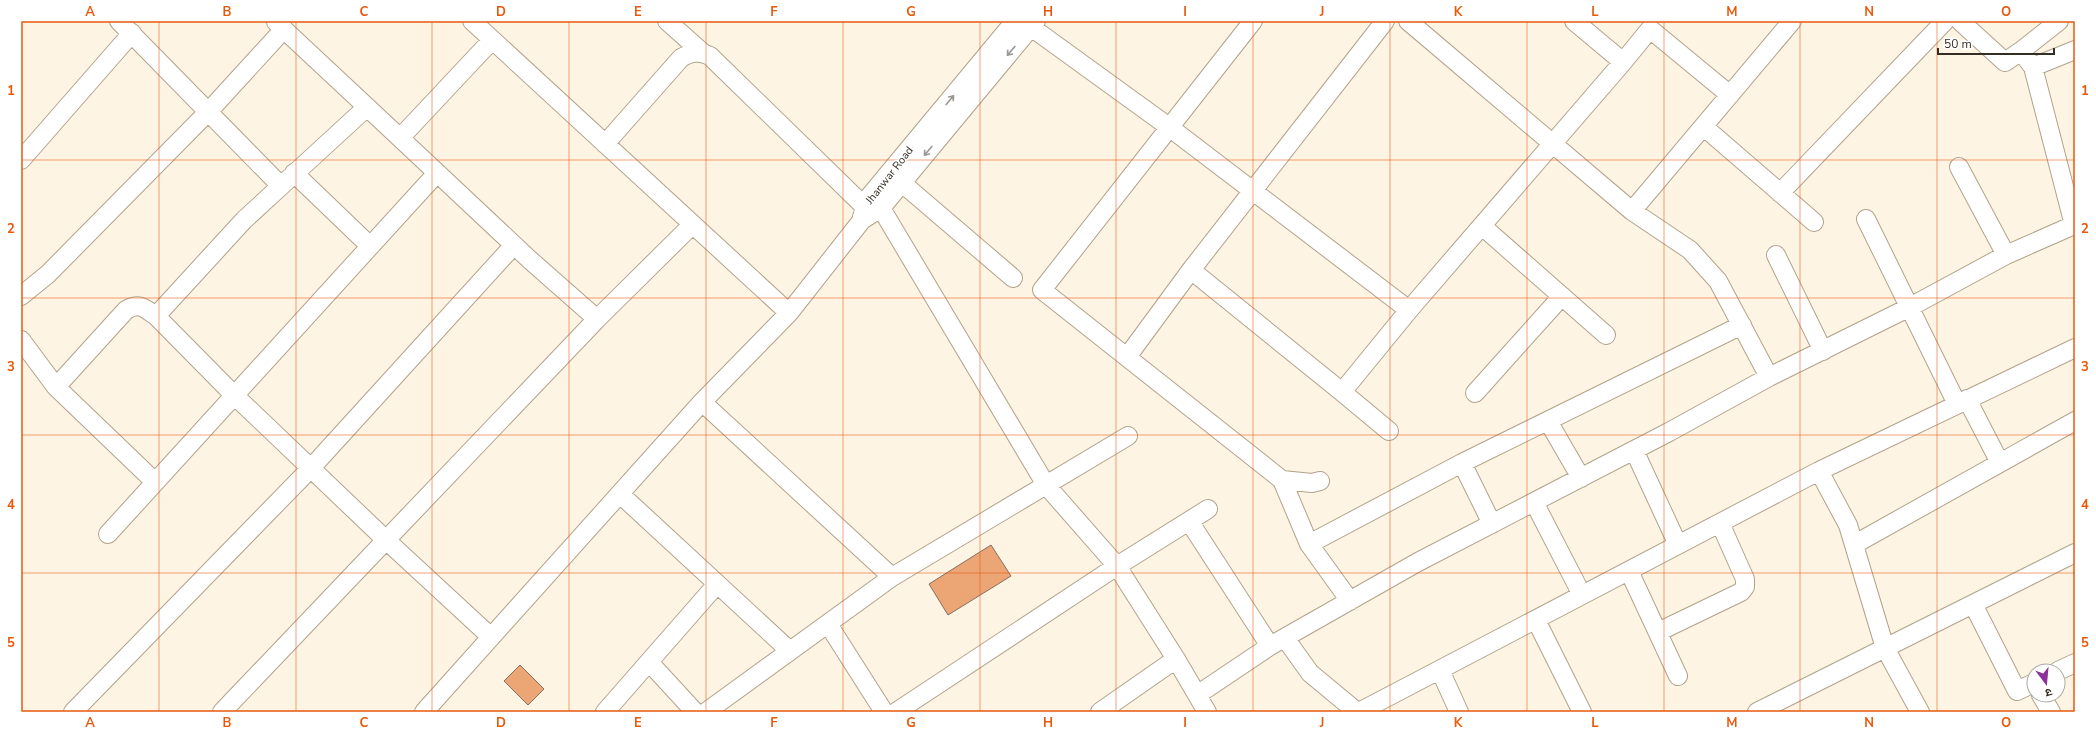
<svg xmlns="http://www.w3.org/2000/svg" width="2096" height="733" viewBox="0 0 2096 733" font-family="'Nunito Sans','Noto Sans Devanagari',sans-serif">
<rect width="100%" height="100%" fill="#fef4e4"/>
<path fill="#eca575" stroke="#866e5e" d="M991,545L1011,576L948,615L929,584Z
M520,665L544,689L528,705L504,681Z"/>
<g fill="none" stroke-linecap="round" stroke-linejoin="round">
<defs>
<path id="minor" d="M119,21L281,186L367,107L530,260L597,319L692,225
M472,21L789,313
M667,21L703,53
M1253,21L1042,290L1282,480
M1385,21L1191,270L1342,392L1409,310
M1408,21L1632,211
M1574,21L1623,62L1650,29L1730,95
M1960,21L2005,62L2021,51L2033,67
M276,22L367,107
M1031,27L1169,127L1409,310L1623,62
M2021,51L2059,21
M1704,127L1814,222
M400,138L492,40
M605,144L681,58C691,52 699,51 710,56L865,207
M21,160L132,33
M1959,167L2006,255
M294,173L370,246
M902,183L1013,278
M1780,193L1945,21
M881,208L1046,485L1117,566L1176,659
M862,217L869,197L1015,21
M1866,219L1957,404
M1482,226L1606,335
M1776,255L1823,351
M21,296L48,274L209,111L284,29
M156,316L244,220L281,186
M21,340L56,387L126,310C140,302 144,308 156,316L233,394L386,540L222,712
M1127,357L1191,270
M1769,377L1718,281L1690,250L1632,211L1792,21
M56,387L155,482
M1342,392L1389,431
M1475,393L1562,296
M1967,399L2000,463
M702,402L892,577
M1548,421L1581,478
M1634,450L1678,545
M1462,463L1492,524
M1320,481L1312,483L1282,480L1309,544L1350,601
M620,494L790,651
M1534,502L1582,595
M1189,521L1270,646
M108,534L437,173
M1309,544L1462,463L1742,325
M1855,544L2075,421
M1629,571L1678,676
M1973,604L2017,691L2034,683
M1536,620L1582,712
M828,624L884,712
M1658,632L1741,592L1745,587V579L1720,523
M491,637L386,540L597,319
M1285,638L1310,673L1357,712
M649,662L695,712
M1440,670L1459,712
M2058,671L2075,663
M1197,695L1270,646L1418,562L1669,432L1769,377L1910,307L2006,255L2074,225L2033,67L2075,50
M2041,695L2051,712
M73,712L311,468L514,245
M424,712L702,402L789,313L862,220L881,208L1036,21
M605,712L717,584
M706,712L892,577L1128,436
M896,712L1117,566L1208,509
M1100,712L1176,659L1207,712
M1359,712L1819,471
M1757,712L2075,553
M1920,712L1885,648L1848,525L1819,471L2075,348"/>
</defs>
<use href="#minor" stroke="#b2a28a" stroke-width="20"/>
<use href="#minor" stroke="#fff" stroke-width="18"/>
</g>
<defs><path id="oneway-shaft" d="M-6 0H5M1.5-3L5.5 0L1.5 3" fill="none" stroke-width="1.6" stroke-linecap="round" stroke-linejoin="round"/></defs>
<g stroke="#9a9691">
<use href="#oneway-shaft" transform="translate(1011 51) rotate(130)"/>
<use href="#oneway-shaft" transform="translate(950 100) rotate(-50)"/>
<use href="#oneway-shaft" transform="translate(928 151) rotate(130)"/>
</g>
<path fill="none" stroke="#e8590c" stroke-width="1" stroke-opacity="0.55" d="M159,21V712M296,21V712M432,21V712M569,21V712M706,21V712M843,21V712M980,21V712M1116,21V712M1253,21V712M1390,21V712M1527,21V712M1664,21V712M1800,21V712M1937,21V712M21,160H2075M21,298H2075M21,435H2075M21,573H2075"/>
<g text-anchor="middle" stroke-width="3" stroke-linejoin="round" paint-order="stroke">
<g font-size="11" fill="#342d23" stroke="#fff">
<text transform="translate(889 175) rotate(-52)" y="4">Jhanwar Road</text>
</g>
</g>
<rect width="2096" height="733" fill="none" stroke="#ffffff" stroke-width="44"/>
<g transform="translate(2046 683) rotate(164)"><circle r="19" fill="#ffffff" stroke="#aeaba7"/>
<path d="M0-3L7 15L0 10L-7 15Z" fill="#8d309b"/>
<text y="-6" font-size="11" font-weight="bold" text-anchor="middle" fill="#342d23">उ</text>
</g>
<path d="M1938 48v6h116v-6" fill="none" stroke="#342d23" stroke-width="2"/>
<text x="1944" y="48" font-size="12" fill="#342d23" stroke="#ffffff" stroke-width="3" paint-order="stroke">50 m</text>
<rect x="22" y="22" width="2052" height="689" fill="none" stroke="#e8590c" stroke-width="1.5"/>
<g font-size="13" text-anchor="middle" font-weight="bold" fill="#e8590c">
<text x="90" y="16">A</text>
<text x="227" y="16">B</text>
<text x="364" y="16">C</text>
<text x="501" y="16">D</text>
<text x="638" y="16">E</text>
<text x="774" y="16">F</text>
<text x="911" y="16">G</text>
<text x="1048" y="16">H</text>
<text x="1185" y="16">I</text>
<text x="1322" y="16">J</text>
<text x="1458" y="16">K</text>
<text x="1595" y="16">L</text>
<text x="1732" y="16">M</text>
<text x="1869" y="16">N</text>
<text x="2006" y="16">O</text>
<text x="11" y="95">1</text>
<text x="2085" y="95">1</text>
<text x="11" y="233">2</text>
<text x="2085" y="233">2</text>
<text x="11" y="371">3</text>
<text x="2085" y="371">3</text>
<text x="11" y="509">4</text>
<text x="2085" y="509">4</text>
<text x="11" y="647">5</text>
<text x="2085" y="647">5</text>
<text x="90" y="727">A</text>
<text x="227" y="727">B</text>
<text x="364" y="727">C</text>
<text x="501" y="727">D</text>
<text x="638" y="727">E</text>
<text x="774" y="727">F</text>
<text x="911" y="727">G</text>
<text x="1048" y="727">H</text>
<text x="1185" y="727">I</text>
<text x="1322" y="727">J</text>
<text x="1458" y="727">K</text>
<text x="1595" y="727">L</text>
<text x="1732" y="727">M</text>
<text x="1869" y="727">N</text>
<text x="2006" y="727">O</text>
</g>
</svg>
